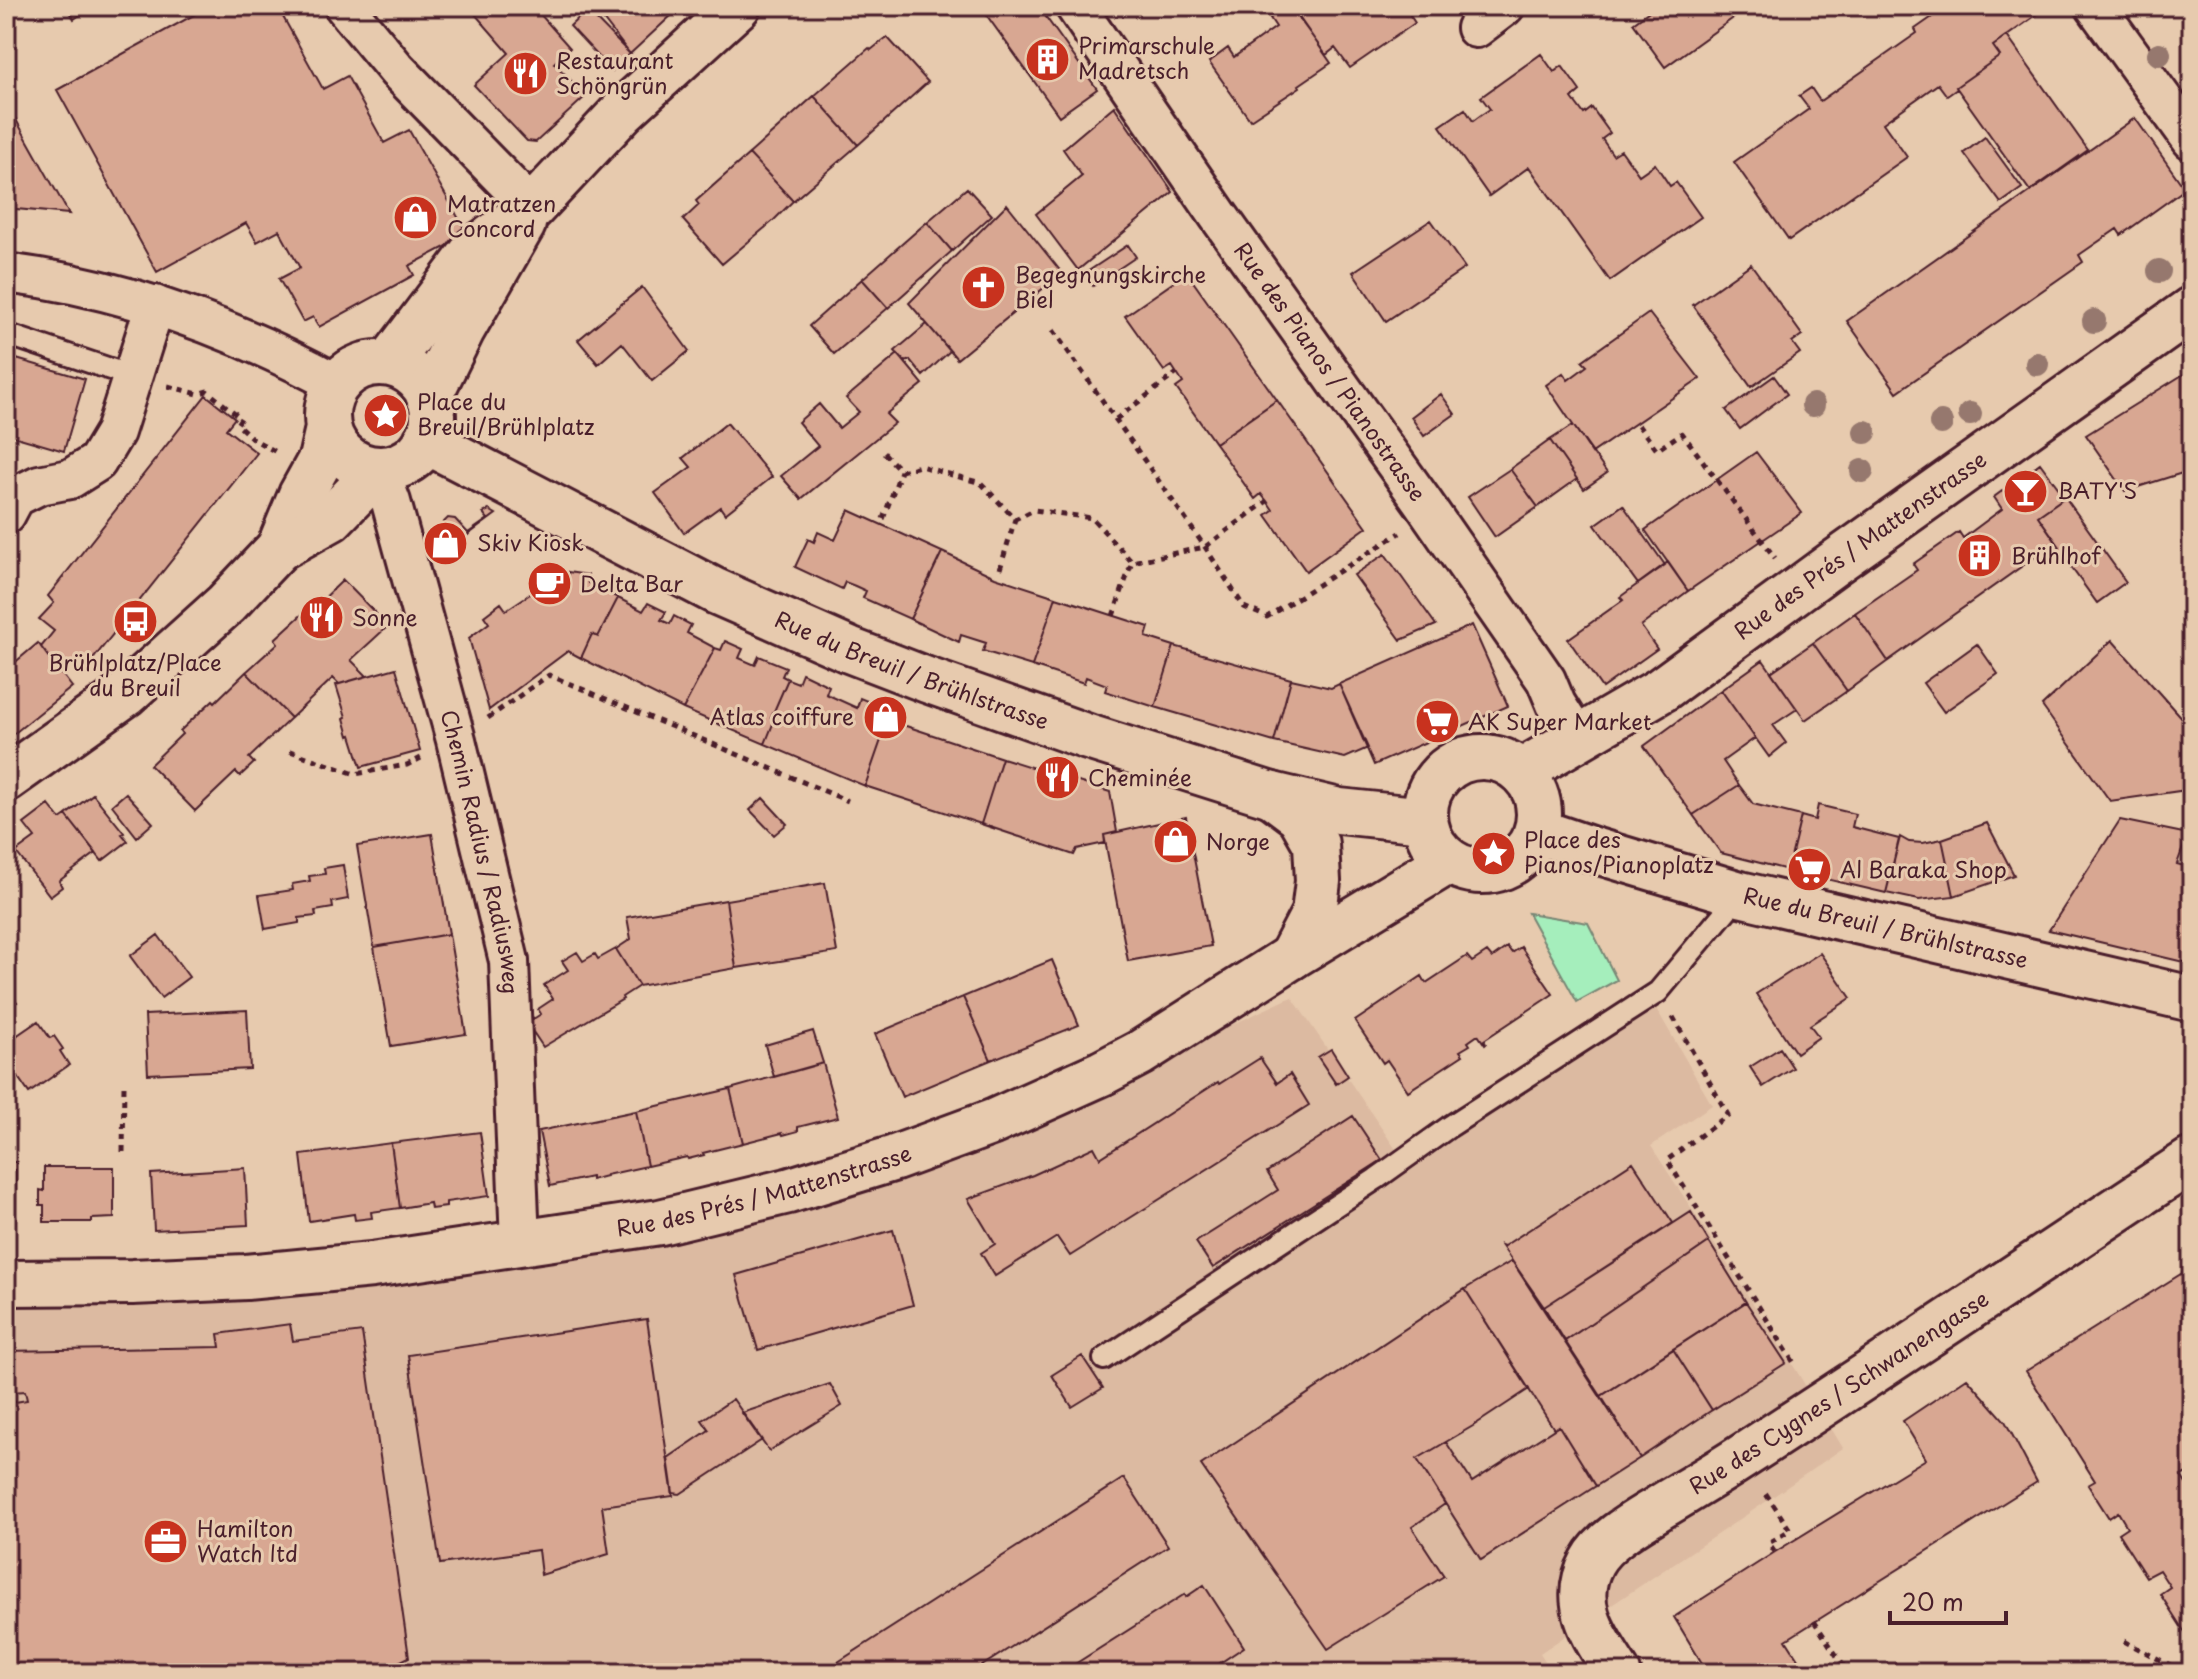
<svg xmlns="http://www.w3.org/2000/svg" width="2198" height="1679" viewBox="0 0 2198 1679" font-family="'Playpen Sans',sans-serif">
<rect width="100%" height="100%" fill="#e7caae"/>
<filter id="ink" filterUnits="userSpaceOnUse"><feTurbulence type="fractalNoise" baseFrequency=".0125" numOctaves="2"/><feDisplacementMap in="SourceGraphic" scale="16" xChannelSelector="R" yChannelSelector="G"/><feConvolveMatrix kernelMatrix="1 2 1 2 8 2 1 2 1" color-interpolation-filters="sRGB"/></filter>
<g filter="url(#ink)">
<path fill="#dcbaa1" d="M1292,997L1410,1170L1653,1003L1712,1105L1651,1146L1796,1370L1843,1448L1764,1503L1540,1653L1553,1673H6V1296L254,1291L985,1139Z"/>
<path fill="#a5eebc" stroke="#788674" stroke-width="2" d="M1528,913L1588,923L1617,980L1577,1002Z"/>
<path fill="#d8a792" stroke="#4a1f2b" stroke-width="2" d="M67,6H93L74,19Z
M210,6H277L323,89L347,76L384,143L409,130L468,235L409,266L414,275L319,327L313,317L303,322L279,279L300,268L279,230L257,242L246,223L157,272L57,90Z
M468,6H533L570,48L554,63L586,96L536,142L527,141L474,85L509,53Z
M593,6H671L675,12L630,54Z
M927,6H945L933,14Z
M980,6H1038L1097,89L1059,116Z
M1287,6H1291L1331,63L1299,85L1300,87L1250,120L1209,62L1228,48L1234,57L1276,27L1270,18Z
M1313,6H1404L1415,23L1350,68L1335,48L1326,55L1298,17Z
M1656,6H1750L1665,67L1633,23Z
M1948,6H2049L1993,46L2000,56L1956,87L1957,89L1947,96L1938,84L1883,123L1907,157L1789,240L1734,162L1809,109L1799,96L1811,88L1820,101L1917,33L1915,29Z
M587,10L630,54L612,71L570,26Z
M2007,36L2088,150L2030,191L1956,87L2000,56L1993,46Z
M887,37L928,82L858,145L814,96L869,48L871,50Z
M1541,54L1554,72L1562,66L1580,91L1572,98L1584,114L1592,108L1610,133L1602,139L1613,155L1621,150L1639,175L1655,164L1670,186L1676,182L1701,217L1610,281L1529,167L1489,196L1440,126L1465,109L1473,121L1481,115L1490,109L1481,97Z
M814,96L858,145L793,201L749,154Z
M6,102L69,214L6,208Z
M1114,106L1173,192L1078,270L1036,214L1082,176L1063,149Z
M2135,118L2185,189L2121,235L2117,229L2079,255L2083,262L1897,392L1847,321Z
M1985,137L2022,188L2001,203L1964,153Z
M749,154L793,201L773,221L722,264L683,220L699,205L696,201Z
M967,188L992,215L952,251L927,222Z
M1007,204L1062,273L957,359L909,303Z
M1431,220L1465,268L1386,321L1353,272Z
M927,222L952,251L888,308L862,279Z
M1128,245L1136,257L1093,286L1084,274Z
M1751,264L1802,335L1792,342L1800,353L1751,387L1693,305Z
M1187,273L1277,400L1215,443L1176,388L1183,383L1172,366L1164,371L1125,316Z
M862,279L888,308L834,354L809,326Z
M642,287L689,351L652,381L622,343L598,364L578,340Z
M1649,313L1700,379L1592,453L1546,385L1563,373L1568,380L1587,366L1582,361Z
M927,324L950,351L923,376L910,360L905,362L895,351Z
M898,354L923,384L886,414L895,423L801,499L781,476L818,446L798,422L819,404L839,428L859,412L846,398Z
M6,356L85,379L64,451L6,434Z
M2192,369V470L2125,491L2086,435Z
M1774,376L1787,394L1740,429L1726,410Z
M1441,394L1455,414L1424,436L1411,417Z
M206,395L235,418L226,429L257,453L82,673L69,663L61,674L41,647L54,631L39,619L54,603L48,596Z
M1277,400L1367,527L1306,571L1266,515L1273,510L1267,501L1261,494L1255,499L1215,443Z
M727,423L772,477L725,514L720,507L684,533L655,493L691,467L683,458Z
M1573,425L1607,473L1584,489L1550,440Z
M1550,440L1577,479L1538,507L1510,469Z
M1756,452L1802,513L1688,591L1645,530Z
M2040,463L2065,497L2038,516L2056,542L1888,661L1855,613L1917,570L1913,564L1959,532L1963,538L2002,509L1994,497Z
M1510,469L1538,507L1495,537L1468,497Z
M2065,497L2126,582L2097,603L2058,549L2060,547L2038,516Z
M1623,505L1665,565L1638,584L1595,525Z
M489,510L496,514L426,566L424,551L446,535L442,528L444,522L448,518L455,519L468,533L488,519L483,513Z
M849,510L942,552L910,619L863,598L866,591L855,586L845,582L842,589L795,567L808,539L814,542L818,532L835,540Z
M942,552L995,577L1056,597L1032,666L983,651L986,643L961,635L959,642L910,619Z
M1385,554L1436,625L1401,640L1354,575Z
M1668,562L1688,591L1641,626L1657,649L1602,688L1568,639L1623,600L1620,597Z
M568,572L588,575V583L618,598L598,637L592,634L581,658L568,651L489,710L469,638L489,623L484,616L501,603L506,610L539,588L536,579L555,573L557,581H568Z
M343,580L388,626L351,660L367,676L339,684L333,678L291,718L246,672L278,643L275,639L309,608L311,611Z
M1056,597L1149,627L1146,637L1174,646L1155,707L1105,691L1107,685L1086,677L1084,683L1032,666Z
M618,598L643,611L648,603L666,612L661,620L670,624L674,616L691,625L687,633L715,648L683,709L581,658L592,634L598,637Z
M1855,613L1888,661L1847,691L1813,643Z
M1472,625L1508,706L1374,765L1339,684Z
M2112,640L2192,730V763L2186,790L2110,801L2042,706Z
M725,641L743,649L739,658L755,665L759,656L786,667L782,676L788,679L771,718L775,719L765,744L683,709L715,648L721,650Z
M38,643L72,687L6,740V670Z
M1813,643L1847,691L1805,720L1771,672Z
M1977,644L1998,674L1944,712L1923,683Z
M1174,646L1291,679L1274,742L1155,707Z
M1763,660L1797,709L1773,725L1786,743L1769,757L1721,690Z
M396,668L420,751L361,767L351,735L349,736L344,718L346,717L336,685Z
M246,672L291,718L249,758L254,763L240,776L236,772L195,811L150,765L182,734L180,731L213,700L215,702Z
M802,673L829,686L826,694L857,708L860,698L887,709L884,719L888,720L865,786L765,744L775,719L771,718L788,679L798,683Z
M1291,679L1331,688L1339,684L1368,748L1345,758L1274,742Z
M1721,690L1755,738L1723,761L1739,785L1693,815L1644,746Z
M888,720L1002,758L981,824L865,786Z
M1002,758L1110,792L1117,832L1104,835L1105,843L1077,849L1074,855L981,824Z
M1739,785L1753,804L1801,816L1788,870L1721,853L1693,815Z
M126,793L153,823L137,837L112,805Z
M93,794L124,833L122,834L128,841L102,861L66,815Z
M763,798L787,824L774,835L750,810Z
M49,805L60,819L66,815L96,853L59,881L62,887L50,896L16,852L35,838L24,824Z
M1818,805L1855,814L1852,827L1899,839L1886,893L1788,870L1801,816L1815,820Z
M1186,817L1211,946L1128,961L1104,835Z
M2120,820L2188,834L2177,864L2192,868V964L2049,930Z
M1987,823L2014,875L1954,896L1942,839Z
M432,834L449,934L374,947L357,846Z
M1900,837L1909,842L1923,843L1942,839L1954,896L1919,900L1886,893Z
M343,865L348,899L332,902L333,908L315,911L316,916L299,918V923L265,929L259,895L293,890L292,884L310,881L309,876L325,874L324,868Z
M825,883L837,952L736,968L726,900Z
M726,900L736,968L639,986L616,949L631,939L627,917Z
M449,934L466,1034L391,1046L374,947Z
M158,935L189,977L161,998L130,956Z
M1507,947L1512,953L1521,947L1553,994L1484,1040L1486,1044L1485,1045L1478,1035L1468,1042L1470,1045L1460,1051L1463,1055L1408,1091L1387,1060L1383,1063L1355,1021L1422,976L1426,983L1467,956L1472,962L1487,952L1492,958Z
M616,949L639,986L622,997L623,999L543,1047L527,1023L541,1014L538,1009L553,999L544,985L568,970L562,961L577,952L583,961L595,954L598,959Z
M1820,953L1851,998L1810,1025L1819,1037L1796,1053L1756,994Z
M1052,960L1079,1025L991,1060L963,997Z
M6,987L17,1002L6,1009Z
M963,997L991,1060L902,1097L875,1034Z
M247,1010L250,1069L148,1074L145,1015Z
M38,1021L50,1038L54,1036L63,1049L60,1051L69,1065L29,1093L6,1060V1043Z
M813,1031L823,1063L774,1077L765,1045Z
M1780,1048L1793,1068L1763,1087L1750,1067Z
M1331,1049L1348,1076L1336,1084L1318,1057Z
M1260,1058L1277,1083L1290,1074L1309,1105L1070,1256L1057,1237L995,1276L981,1253L995,1244L968,1199L1033,1175L1094,1147L1100,1158L1218,1082L1219,1084Z
M823,1063L838,1117L798,1127V1131L783,1135L782,1133L743,1143L730,1089Z
M730,1089L743,1143L703,1153L704,1155L688,1159L687,1157L647,1166L636,1111Z
M636,1111L647,1166L606,1175V1176L591,1180V1177L550,1186L539,1131Z
M1353,1116L1382,1160L1213,1268L1196,1242L1278,1190L1267,1172Z
M480,1132L489,1196L446,1202V1207L431,1209L430,1203L400,1208L391,1143Z
M391,1143L400,1208L371,1212L372,1218L355,1220L354,1214L309,1221L301,1155Z
M6,1162H16L15,1223L6,1222Z
M1633,1162L1673,1223L1544,1307L1501,1245L1504,1246Z
M44,1167H114V1218L92,1219V1222H44V1205H40V1190L44,1191Z
M245,1168L248,1225L154,1230L151,1174Z
M1691,1212L1709,1242L1565,1341L1544,1307Z
M893,1230L913,1305L758,1350L736,1275Z
M1709,1242L1746,1302L1601,1396L1565,1341Z
M1512,1261L1640,1458L1596,1486L1559,1426L1554,1429L1465,1289Z
M2192,1267V1470L2181,1476L2192,1493V1638L2189,1639L2160,1594L2170,1587L2159,1570L2146,1577L2118,1533L2127,1527L2118,1512L2109,1518L2088,1485L2095,1481L2026,1371Z
M1465,1289L1529,1389L1473,1426L1417,1459L1445,1504L1412,1527L1444,1576L1328,1649L1201,1465Z
M1746,1302L1786,1363L1712,1410L1673,1349Z
M647,1319L673,1496L602,1506L609,1554L541,1575L538,1550L440,1564L408,1355Z
M290,1324L293,1341L362,1332L409,1657L377,1673H6V1403H12L11,1400L14,1399L15,1402L27,1400L25,1391L12,1392L6,1351L220,1347L218,1334Z
M1673,1349L1712,1410L1640,1458L1601,1396Z
M1082,1356L1103,1388L1072,1407L1052,1375Z
M1967,1378L2005,1421L2037,1482L1786,1640L1807,1673H1708L1674,1617L1775,1552L1926,1459L1903,1421Z
M830,1384L842,1406L769,1451L742,1413Z
M733,1399L762,1440L680,1494L673,1493L668,1458L709,1430L702,1420Z
M1559,1426L1596,1486L1481,1560L1417,1459L1446,1442L1472,1482Z
M1124,1478L1168,1546L971,1673H821Z
M1204,1585L1244,1647L1205,1673H1061L1185,1594L1186,1597Z"/>
<g fill="none" stroke-linecap="round" stroke-linejoin="round">
<defs>
<path id="lane" d="M6,334L131,376
M1104,1359L1376,1179L1449,1127L1658,992L1740,894"/>
<g id="street">
<path d="M344,6L397,70L532,208"/>
<path id="s1" d="M1075,6L1218,215L1422,501L1546,680L1556,704L1578,739"/>
<path d="M2095,6L2192,140"/>
<path d="M1476,28L1505,6"/>
<path d="M6,273C125,288 233,327 337,384"/>
<path id="s2" d="M379,470L391,502L456,740L509,961L520,1243"/>
<path d="M6,514L15,497L39,485L70,479L97,462L115,432L155,305"/>
</g>
<g id="secondary">
<path d="M390,362L475,249L532,208L623,111L738,6"/>
<circle cx="380" cy="416" r="53"/>
<path d="M429,397L462,330L523,224"/>
<path id="s3" d="M426,441L715,591L849,650L927,680L1088,737L1272,795L1339,811L1425,820"/>
<path d="M279,548L301,495L321,459L328,428"/>
<circle cx="1482" cy="814" r="57"/>
<path id="s4" d="M1524,775L1536,763L1661,690L1833,564L2192,309"/>
<path d="M6,779L127,693L226,604L279,548L331,519L379,470"/>
<path d="M1272,795L1300,816L1316,844L1318,881L1314,913L1291,957"/>
<path id="s5" d="M1537,831L1593,850L1740,894L2192,999"/>
<path id="s6" d="M6,1283L132,1282L246,1277L372,1265L660,1222L788,1191L895,1158L993,1122L1102,1073L1140,1053L1291,957L1449,861"/>
<path id="s7" d="M1618,1673C1596,1639 1569,1604 1592,1562C1604,1539 1640,1520 1662,1506C1690,1489 1718,1473 1745,1455C1895,1358 2043,1258 2192,1160"/>
</g>
</defs>
<use href="#lane" stroke="#4a1f2b" stroke-width="26"/>
<use href="#street" stroke="#4a1f2b" stroke-width="44"/>
<use href="#secondary" stroke="#4a1f2b" stroke-width="50"/>
<path stroke="#4a1f2b" stroke-width="5" stroke-dasharray="6 6" stroke-linecap="butt" d="M1053,330L1205,547L1244,607L1267,617L1400,533
M168,386L198,394L207,391L241,418L237,424L253,439L278,453
M1116,419L1177,373
M1638,425L1657,450L1682,433L1775,558
M884,453L901,471L920,466L981,483L1015,519L1034,510L1092,518L1132,562L1205,547L1267,501
M883,519L901,471
M1000,569L1015,519
M1113,616L1132,562
M488,718L549,675L848,801
M290,751L355,774L407,765L421,758
M1673,1017L1728,1115L1667,1160L1796,1366
M123,1152L124,1085
M1766,1494L1790,1530L1769,1543L1775,1552
M1814,1621L1848,1673
M2124,1641L2185,1673"/>
<use href="#lane" stroke="#e7caae" stroke-width="20"/>
<use href="#street" stroke="#e7caae" stroke-width="38"/>
<use href="#secondary" stroke="#e7caae" stroke-width="44"/>
</g>
<g fill="#96786e">
<circle cx="2159" cy="54" r="12"/>
<circle cx="2159" cy="271" r="12"/>
<circle cx="2094" cy="321" r="12"/>
<circle cx="2037" cy="364" r="12"/>
<circle cx="1813" cy="405" r="12"/>
<circle cx="1970" cy="414" r="12"/>
<circle cx="1941" cy="423" r="12"/>
<circle cx="1865" cy="432" r="12"/>
<circle cx="1862" cy="471" r="12"/>
</g>
</g>
<defs>
<symbol id="building-disc" viewBox="-11 -11 22 22"><circle r="9.5" fill="#c8321e" stroke="#e7caae"/><path d="M-4-6H4V6H1V3H-1V6H-4ZM-2.5-4.3h1.7v1.8h-1.7ZM.8-4.3h1.7v1.8H.8ZM-2.5-1h1.7V.8h-1.7ZM.8-1h1.7V.8H.8Z" fill="#fff"/></symbol>
<symbol id="restaurant-disc" viewBox="-11 -11 22 22"><circle r="9.5" fill="#c8321e" stroke="#e7caae"/><path d="M-5-6h1v4h1v-4h1v4h1v-4h1v5L-1.5 .5V6h-2V.5L-5-1ZM5-6V6H3V1.5H1.5Q1.5-4 5-6Z" fill="#fff"/></symbol>
<symbol id="shop-disc" viewBox="-11 -11 22 22"><circle r="9.5" fill="#c8321e" stroke="#e7caae"/><path d="M-5-2.5h2.3a2.7 3.5 0 0 1 5.4 0H5L5.5 6h-11ZM-1.5-2.5h3a1.5 2.3 0 0 0-3 0Z" fill="#fff"/></symbol>
<symbol id="church-disc" viewBox="-11 -11 22 22"><circle r="9.5" fill="#c8321e" stroke="#e7caae"/><path d="M-1.2-6h2.4v3.5h3.3v2.4h-3.3V6h-2.4V-.1h-3.3v-2.4h3.3Z" fill="#fff"/></symbol>
<symbol id="sight-disc" viewBox="-11 -11 22 22"><circle r="9.5" fill="#c8321e" stroke="#e7caae"/><path d="M0-6L1.8-2.2L6-1.7L2.9 1.2L3.7 5.4L0 3.3L-3.7 5.4L-2.9 1.2L-6-1.7L-1.8-2.2Z" fill="#fff"/></symbol>
<symbol id="bar-disc" viewBox="-11 -11 22 22"><circle r="9.5" fill="#c8321e" stroke="#e7caae"/><path d="M-6-5H6L.8 .8V4.5H3.5V6h-7V4.5H-.8V.8Z" fill="#fff"/></symbol>
<symbol id="cafe-disc" viewBox="-11 -11 22 22"><circle r="9.5" fill="#c8321e" stroke="#e7caae"/><path d="M-5.5-4.5H6V0H3Q3 3.5 0 3.5H-2.5Q-5.5 3.5-5.5 0ZM3-3.2v2h1.7v-2ZM-6 4.5H4V6H-6Z" fill="#fff"/></symbol>
<symbol id="bus-disc" viewBox="-11 -11 22 22"><circle r="9.5" fill="#c8321e" stroke="#e7caae"/><path d="M-5-6H5V4H4V6H2V4H-2V6H-4V4H-5ZM-3.5-4V0h7V-4ZM-3.5 1.2v1.5H-2V1.2ZM2 1.2v1.5H3.5V1.2Z" fill="#fff"/></symbol>
<symbol id="supermarket-disc" viewBox="-11 -11 22 22"><circle r="9.5" fill="#c8321e" stroke="#e7caae"/><path d="M-6-5.5h2.5l.6 2H6L4.5 2H-2.5L-4.4-4H-6ZM-1.5 3.2a1.3 1.3 0 1 0 .1 0ZM3 3.2a1.3 1.3 0 1 0 .1 0Z" fill="#fff"/></symbol>
<symbol id="office-disc" viewBox="-11 -11 22 22"><circle r="9.5" fill="#c8321e" stroke="#e7caae"/><path d="M-6-3h4V-5.5h4V-3h4V5H-6ZM-1-4.5V-3h2v-1.5ZM-6 0V1H6V0Z" fill="#fff"/></symbol>
</defs>
<g fill-rule="evenodd">
<use href="#building-disc" x="1022" y="34" width="51" height="51"/>
<use href="#restaurant-disc" x="500" y="48" width="51" height="51"/>
<use href="#shop-disc" x="390" y="192" width="51" height="51"/>
<use href="#church-disc" x="958" y="262" width="51" height="51"/>
<use href="#sight-disc" x="360" y="390" width="51" height="51"/>
<use href="#bar-disc" x="2000" y="466" width="51" height="51"/>
<use href="#shop-disc" x="420" y="518" width="51" height="51"/>
<use href="#building-disc" x="1954" y="530" width="51" height="51"/>
<use href="#cafe-disc" x="524" y="558" width="51" height="51"/>
<use href="#restaurant-disc" x="296" y="592" width="51" height="51"/>
<use href="#bus-disc" x="110" y="596" width="51" height="51"/>
<use href="#shop-disc" x="860" y="692" width="51" height="51"/>
<use href="#supermarket-disc" x="1412" y="696" width="51" height="51"/>
<use href="#restaurant-disc" x="1032" y="752" width="51" height="51"/>
<use href="#shop-disc" x="1150" y="816" width="51" height="51"/>
<use href="#sight-disc" x="1468" y="828" width="51" height="51"/>
<use href="#supermarket-disc" x="1784" y="844" width="51" height="51"/>
<use href="#office-disc" x="140" y="1516" width="51" height="51"/>
</g>
<g text-anchor="middle" stroke-width="6" stroke-linejoin="round" paint-order="stroke">
<g font-size="22" fill="#4a1f2b" stroke="#e7caae" text-anchor="start">
<text x="1078" y="54">Primarschule<tspan x="1078" dy="25">Madretsch</tspan></text>
<text x="556" y="69">Restaurant<tspan x="556" dy="25">Schöngrün</tspan></text>
<text x="447" y="212">Matratzen<tspan x="447" dy="25">Concord</tspan></text>
<text x="1015" y="283">Begegnungskirche<tspan x="1015" dy="25">Biel</tspan></text>
<text x="417" y="410">Place du<tspan x="417" dy="25">Breuil/Brühlplatz</tspan></text>
<text x="2057" y="499">BATY'S</text>
<text x="477" y="551">Skiv Kiosk</text>
<text x="2011" y="564">Brühlhof</text>
<text x="580" y="592">Delta Bar</text>
<text x="352" y="626">Sonne</text>
<text x="135" y="671" text-anchor="middle">Brühlplatz/Place<tspan x="135" dy="25">du Breuil</tspan></text>
<text x="854" y="725" text-anchor="end">Atlas coiffure</text>
<text x="1468" y="730">AK Super Market</text>
<text x="1088" y="786">Cheminée</text>
<text x="1524" y="848">Place des<tspan x="1524" dy="25">Pianos/Pianoplatz</tspan></text>
<text x="1206" y="850">Norge</text>
<text x="1840" y="878">Al Baraka Shop</text>
<text x="197" y="1537">Hamilton<tspan x="197" dy="25">Watch ltd</tspan></text>
</g>
<g font-size="22" fill="#4a1f2b" stroke="#e7caae">
<text dy="8" stroke="none"><textPath href="#s1" startOffset="446">Rue des Pianos / Pianostrasse</textPath></text>
<text dy="8" stroke="none"><textPath href="#s4" startOffset="408">Rue des Prés / Mattenstrasse</textPath></text>
<text dy="8" stroke="none"><textPath href="#s3" startOffset="538">Rue du Breuil / Brühlstrasse</textPath></text>
<text dy="8" stroke="none"><textPath href="#s2" startOffset="396">Chemin Radius / Radiusweg</textPath></text>
<text dy="8" stroke="none"><textPath href="#s5" startOffset="362">Rue du Breuil / Brühlstrasse</textPath></text>
<text dy="8" stroke="none"><textPath href="#s6" startOffset="766">Rue des Prés / Mattenstrasse</textPath></text>
<text dy="8" stroke="none"><textPath href="#s7" startOffset="422">Rue des Cygnes / Schwanengasse</textPath></text>
</g>
</g>
<rect width="2198" height="1679" fill="none" stroke="#e7caae" stroke-width="32"/>
<rect x="16" y="16" width="2166" height="1647" fill="none" stroke="#4a1f2b" stroke-width="3" filter="url(#ink)"/>
<path d="M1890 1611v12h116v-12" fill="none" stroke="#4a1f2b" stroke-width="4"/>
<text x="1902" y="1611" font-size="24" fill="#4a1f2b" stroke="#e7caae" stroke-width="6" paint-order="stroke">20 m</text>
</svg>
